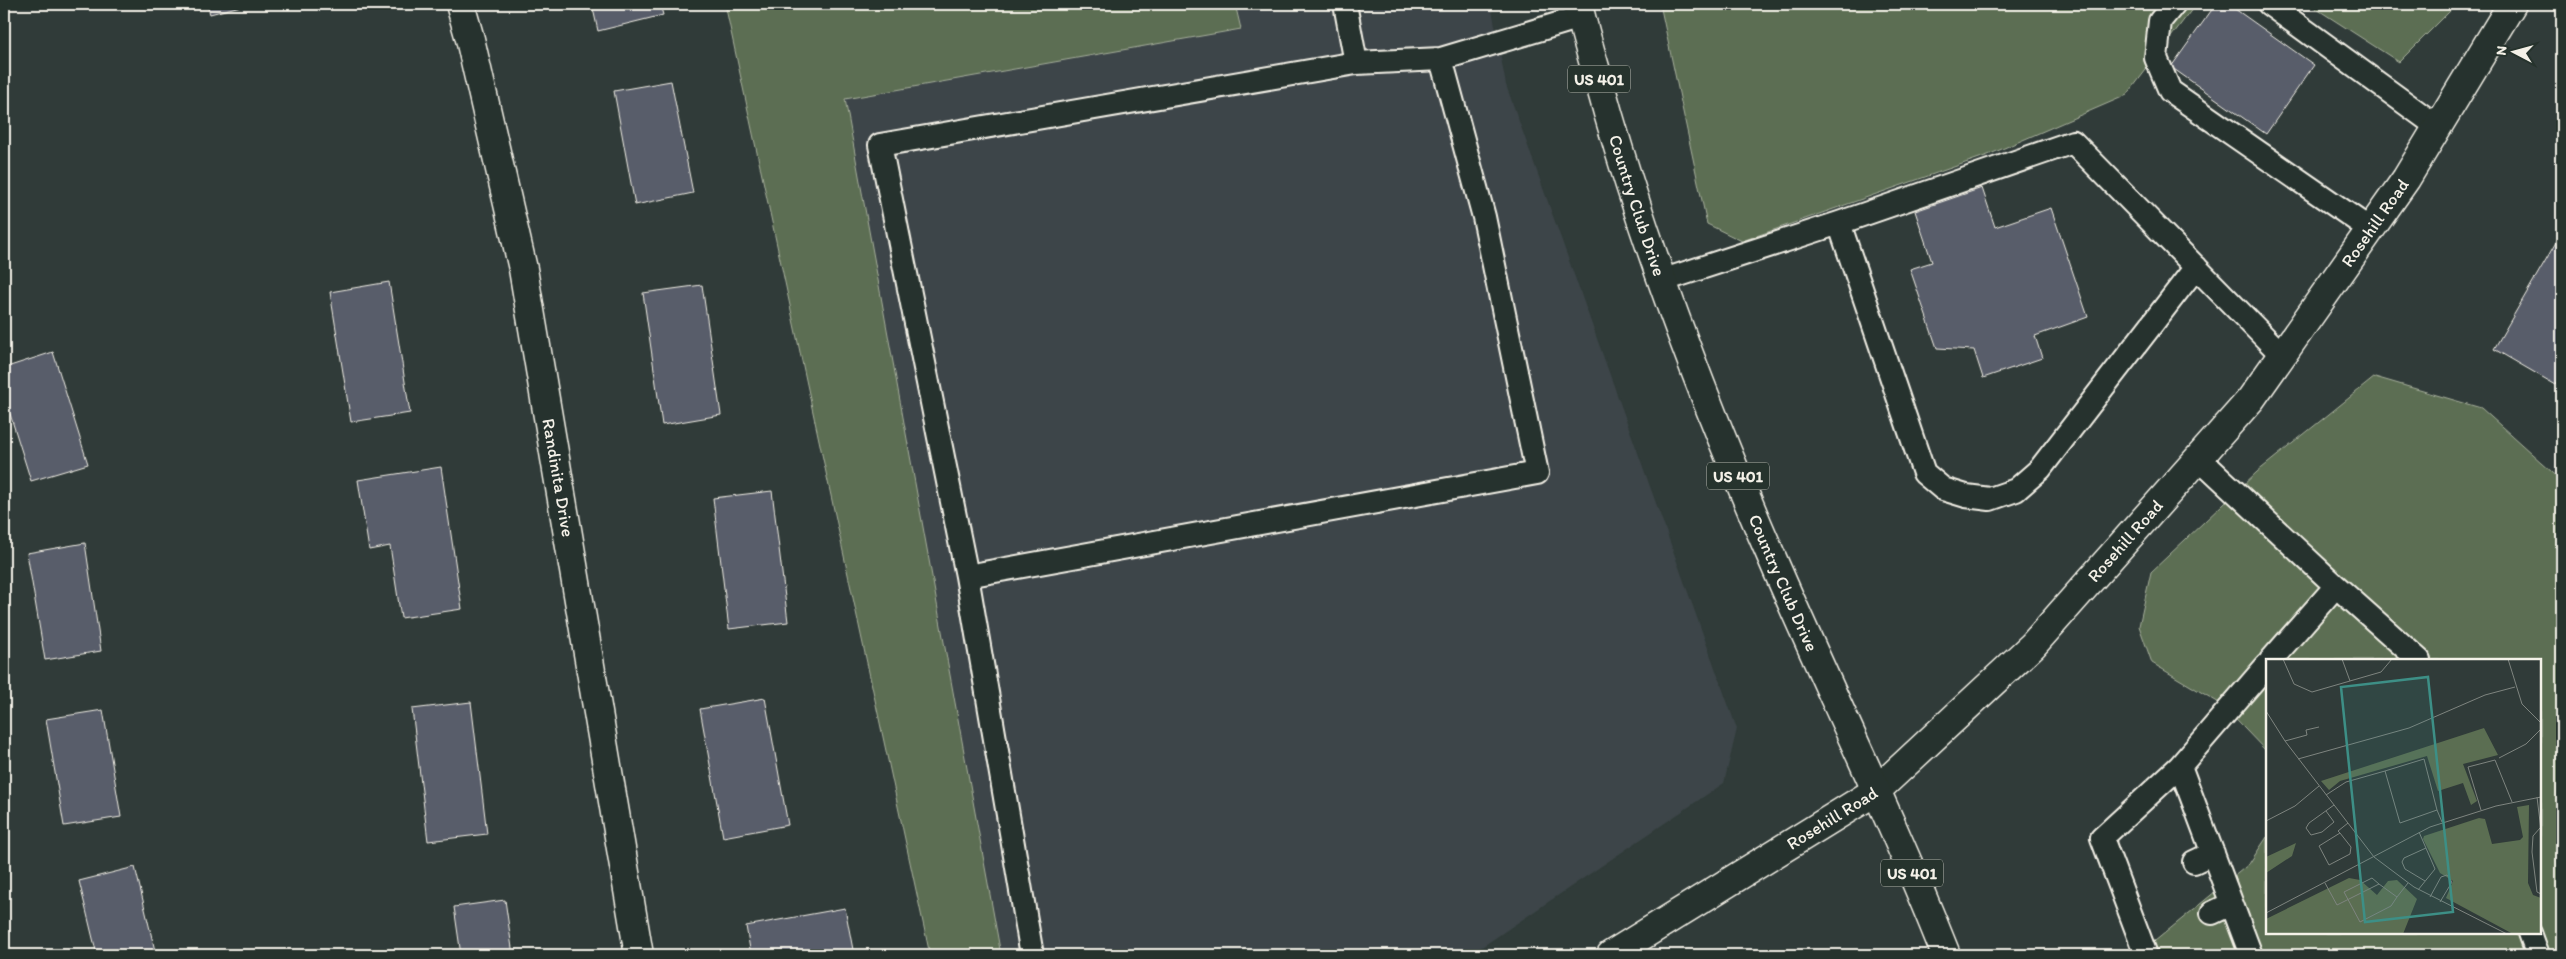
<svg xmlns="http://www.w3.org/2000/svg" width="2566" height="959" viewBox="0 0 2566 959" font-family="Itim,sans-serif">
<rect width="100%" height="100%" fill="#303b39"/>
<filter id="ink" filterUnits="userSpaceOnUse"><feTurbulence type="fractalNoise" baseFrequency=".02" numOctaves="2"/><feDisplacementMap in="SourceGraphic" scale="10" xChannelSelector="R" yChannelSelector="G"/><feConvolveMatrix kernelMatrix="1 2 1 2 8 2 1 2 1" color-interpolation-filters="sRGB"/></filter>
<g filter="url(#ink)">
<path fill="#3c4548" d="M1235,4H1491L1506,85L1737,729L1724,783L1470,955H1001L845,99L1240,29Z"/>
<path fill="#5b6e52" stroke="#a8b09d" d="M725,4H1235L1241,29L845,99L1001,955H930Z
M1660,4H2196L2127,95L1988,155L1742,241L1707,224Z
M2309,4H2457L2399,62Z
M2375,377L2481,408L2562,481V955H2138L2249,864L2267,837V933H2540V660H2267V752L2221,704L2152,663L2139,626L2151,572L2257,472Z"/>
<path fill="#585d6a" stroke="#f4f1e8" d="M207,4H248L210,14Z
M592,4H660L663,15L598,31Z
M1894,4H1916L1895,8Z
M2216,4H2228L2314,65L2266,134L2171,67Z
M671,81L693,193L635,205L614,91Z
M1982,188L1995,227L2051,208L2088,317L2035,336L2042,358L1983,378L1974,350L1937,348L1910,269L1932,262L1915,211Z
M2562,232V375L2556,385L2494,349Z
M389,282L410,413L351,422L330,292Z
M702,285L721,415L662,425L643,293Z
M53,352L88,464L31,481L10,414L4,416V368Z
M441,467L462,609L401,618L390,546L369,550L358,480Z
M772,491L788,622L729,629L713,498Z
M85,543L101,651L45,660L27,553Z
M765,698L788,825L723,837L700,709Z
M471,702L487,834L428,841L412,709Z
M103,710L121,817L64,826L46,719Z
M135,867L156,955H97L79,881Z
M505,900L513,955H461L454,907Z
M845,908L854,955H751L746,926Z"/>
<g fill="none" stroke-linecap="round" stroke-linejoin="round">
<defs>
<path id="lane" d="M1345,4L1356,63
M2174,4L2160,21L2156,58L2170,91L2371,230
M2269,4L2438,127
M1839,223L1924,473L1943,489L1966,496L1990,499L2016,490L2040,469L2196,267
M1661,281L1839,223L2073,142L2282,355
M2199,458L2336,586L2271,660
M967,576L880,145L1356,63L1441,59
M2336,586L2419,660
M2194,862L2213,853
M2212,913L2231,904
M2530,933L2538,955
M1032,955L967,576L1537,473L1484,217L1441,59L1581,17
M2146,955L2102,838L2180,766
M2251,955L2180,766L2267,665"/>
<g id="street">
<path id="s1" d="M460,4L470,39L523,269L639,955"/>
</g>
<g id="secondary">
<path id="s2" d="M1611,955L1876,791L2033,645L2251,399L2406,179L2512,4"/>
</g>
<g id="primary">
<path id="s3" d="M1578,4C1586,40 1598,76 1608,113C1651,262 1707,408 1769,551C1827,686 1892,818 1946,955"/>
</g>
</defs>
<use href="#lane" stroke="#f4f1e8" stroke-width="26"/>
<use href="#street" stroke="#f4f1e8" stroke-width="31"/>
<use href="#secondary" stroke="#f4f1e8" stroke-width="31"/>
<use href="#primary" stroke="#f4f1e8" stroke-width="31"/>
<use href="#lane" stroke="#26332d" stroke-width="22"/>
<use href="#street" stroke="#26332d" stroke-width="28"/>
<use href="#secondary" stroke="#26332d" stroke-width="28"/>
<use href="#primary" stroke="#26332d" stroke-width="28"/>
</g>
</g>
<g text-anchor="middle" stroke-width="4" stroke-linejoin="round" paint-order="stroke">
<g fill="#26332d" stroke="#b6b8b0" stroke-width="1">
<rect x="1568" y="65.5" width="62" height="27" rx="4"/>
<rect x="1707" y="462.5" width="62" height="27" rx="4"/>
<rect x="1881" y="859.5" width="62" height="27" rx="4"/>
</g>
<g font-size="16" font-weight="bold" fill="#f4f1e8">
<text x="1599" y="85">US 401</text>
<text x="1738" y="482">US 401</text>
<text x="1912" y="879">US 401</text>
</g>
<g font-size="18" fill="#f4f1e8" stroke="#26332d">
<text dy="6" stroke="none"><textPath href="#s3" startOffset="210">Country Club Drive</textPath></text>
<text dy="6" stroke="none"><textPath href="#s2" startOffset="1070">Rosehill Road</textPath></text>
<text dy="6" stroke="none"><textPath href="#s1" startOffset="484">Randinita Drive</textPath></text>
<text dy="6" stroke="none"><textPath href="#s2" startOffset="665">Rosehill Road</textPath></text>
<text dy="6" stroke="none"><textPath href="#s3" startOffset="615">Country Club Drive</textPath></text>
<text dy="6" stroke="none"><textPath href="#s2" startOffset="260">Rosehill Road</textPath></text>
</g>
</g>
<g transform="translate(2266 659)">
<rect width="275" height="275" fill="#303b39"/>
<path d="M218,69L232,96L197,105L211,142L205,146L197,124L172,132L161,97L74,122L63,131L55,122ZM263,146L262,224L267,236L275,239V275H247L180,239L187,222L174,214L157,180L158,177L213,159L219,160L226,185L254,181L257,178L251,148ZM30,184L26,197L0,214V198ZM83,219L94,221L111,236L122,222L131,221L151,240L137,275H0V260Z" fill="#5b6e52"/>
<path fill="none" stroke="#7e847f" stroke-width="1" d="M17,0L28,25L46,33L115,13L126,0M76,0L84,22M242,0L256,45L275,64M0,52L19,82L108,198L148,228L241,275M19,82L41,76L40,71L53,68M233,99L260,85L275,70M32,100L143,69L219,36L249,28M119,112L158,100L171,151M60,136L80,123L119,112L134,164L171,151L176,163M271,138L275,171M215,151L202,108L229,101L246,143M60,152L68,163L56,173L45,176L40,169L43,164L68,146M0,162L29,147L53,127M274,169L267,177L266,193L271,233L275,235M74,174L85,188L84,195L63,206L53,187ZM74,174L72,172L82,164M159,222L139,210L136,203L138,199L160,189M59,224L71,246L113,225L131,238L142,224M113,225L106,219L78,233L94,263L125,247L131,238M152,231L169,210L153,173M164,238L175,218L181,216L186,223L174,243M0,254L164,168L230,147L275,138"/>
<path fill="#3d8f86" fill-opacity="0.15" stroke="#3d8f86" stroke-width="2.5" d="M162,18L187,253L99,263L75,28Z"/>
<rect width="275" height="275" fill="none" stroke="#f4f1e8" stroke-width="2.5"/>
</g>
<rect width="2566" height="959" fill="none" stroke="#26332d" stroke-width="20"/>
<rect x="10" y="10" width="2546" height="939" fill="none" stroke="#f4f1e8" stroke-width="2" filter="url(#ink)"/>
<g transform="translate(2514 52) rotate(276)" stroke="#26332d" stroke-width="4" paint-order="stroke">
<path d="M0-4L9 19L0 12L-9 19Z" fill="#f4f1e8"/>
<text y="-8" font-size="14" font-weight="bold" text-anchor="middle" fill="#f4f1e8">N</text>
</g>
</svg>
